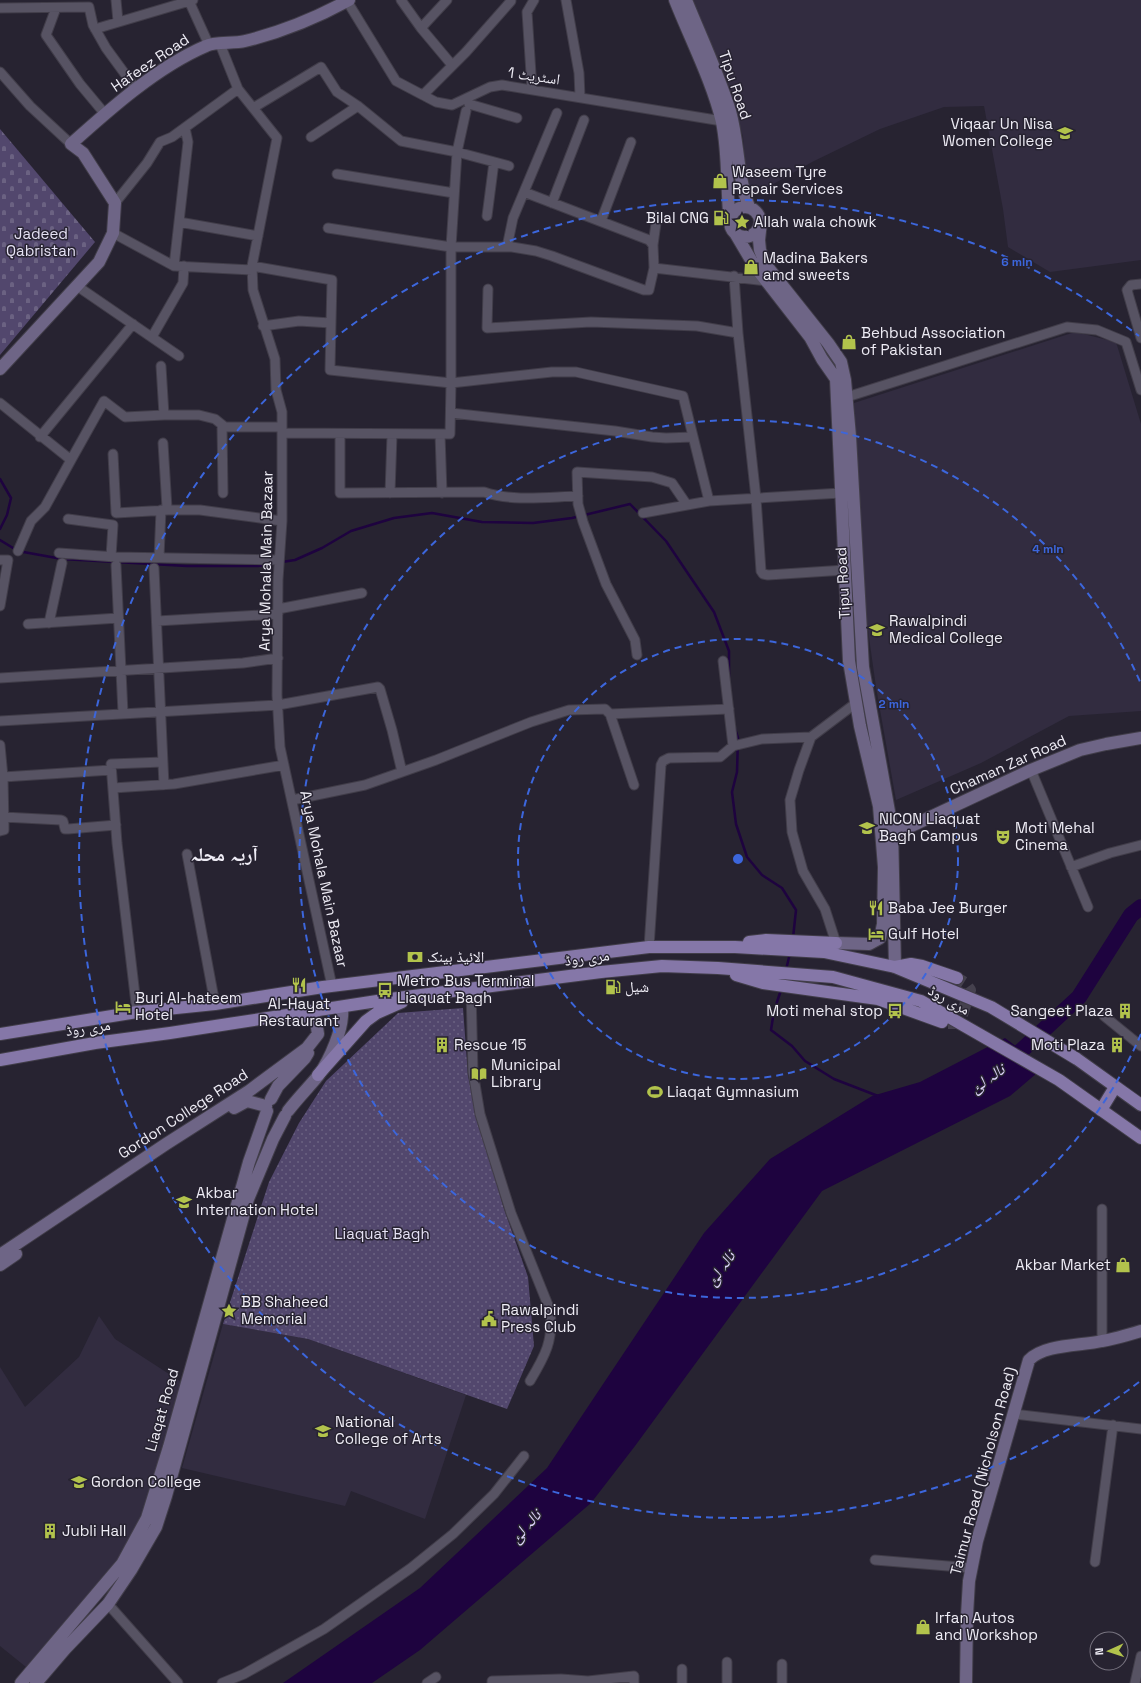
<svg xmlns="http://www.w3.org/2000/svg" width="1141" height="1683" viewBox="0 0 1141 1683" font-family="'Space Grotesk','Noto Naskh Arabic',sans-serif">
<defs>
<pattern id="cemetery-stones" width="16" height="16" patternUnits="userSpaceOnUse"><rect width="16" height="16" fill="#52476d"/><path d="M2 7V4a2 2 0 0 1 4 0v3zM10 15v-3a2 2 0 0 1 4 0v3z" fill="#6b6282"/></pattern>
<pattern id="park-dots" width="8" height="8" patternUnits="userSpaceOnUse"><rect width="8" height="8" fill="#52476d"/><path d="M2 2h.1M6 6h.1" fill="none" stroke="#6b6282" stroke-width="1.8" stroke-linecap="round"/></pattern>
</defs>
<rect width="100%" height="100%" fill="#272331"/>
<path fill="#322c40" d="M693,0H1141V260L1050,272L1008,247L1003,209L984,106L944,107L880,129L812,162L747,199L743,137L727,80L704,29Z
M1075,332L1116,342L1141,424V711L1069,716L981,763L896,800L876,687L866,616L854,403Z
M99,1316L115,1339L186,1385L147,1518L122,1564L31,1671L0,1646V1367L25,1407L79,1357Z
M223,1324L308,1339L466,1395L425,1519L351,1491L345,1506L182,1468Z"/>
<path fill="url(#cemetery-stones)" d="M0,129L95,242L0,355Z"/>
<path fill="url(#park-dots)" d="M463,1008L468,1076L503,1206L528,1277L534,1346L507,1409L308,1339L223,1324L269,1182L299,1123L326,1081L398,1013Z"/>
<path fill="#1e033f" d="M1005,1038L1044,1067L1010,1096L822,1191L635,1446L591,1503L420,1650L372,1683H283L420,1588L547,1468L704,1233L770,1159L872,1096L920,1082Z"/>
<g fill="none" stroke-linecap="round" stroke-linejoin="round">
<path stroke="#1e033f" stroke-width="2.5" d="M0,479L11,498L7,515L0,529
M0,540L18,551L62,559L187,566H258L271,564
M282,562L295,560L322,548L351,531L394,518L432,513L482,522L533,523L572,518L630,504L666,541L714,612L729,651V677
M735,729L738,738L737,772L732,792L736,824L747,857L762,875L782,888L796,910L793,938
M786,970L790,953
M781,990L774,1011L771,1030L792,1046L805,1061L834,1079L878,1096"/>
<path stroke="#1e033f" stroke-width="16" d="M1007,1064L1079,997L1131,915L1141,907"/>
<path stroke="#45414e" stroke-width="12" stroke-dasharray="12 6" stroke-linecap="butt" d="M948,1023H955L961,1018L970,990L965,983L957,978"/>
<defs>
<path id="street" d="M116,0L118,21
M401,0L421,28L452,65
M566,0L579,73L580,97
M189,1L209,45
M347,1L396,81L436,102L452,105L490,87L502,85L722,121
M0,8L89,7L93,25L106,48L136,89
M56,8L46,35L80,84L105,114
M421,28L447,0
M95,29L193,0
M0,72L30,106L71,144
M238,89L277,138L252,266L253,290L275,359L276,390L282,412V521L278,580L277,695L280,747L332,986
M532,89L527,12L534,0
M423,95L466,52L511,1
M469,104L517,118
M253,108L321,67L337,92L358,106L401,141L457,152L509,166
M311,137L358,106
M337,174L454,193
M524,192L649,240L653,245L654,268L766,281
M115,203L147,163L160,142L172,137L238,89L220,44
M552,203L584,120
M487,216L494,162
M601,221L631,142
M179,222L258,236
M328,228L451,247H512L536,251L552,256L644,290H649L654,268
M113,233L174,266L252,270
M653,245L657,216
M507,247L513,218L557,113
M174,266L188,142L185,128
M252,266L332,280L331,323
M1141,284L1131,285L1127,290L1141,338
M77,286L179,356
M488,289L487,328L591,322L697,326L738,333L734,276
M263,326L299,321L331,323L330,370L451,383V247L457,152L466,111
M738,333L756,498L761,571L763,574L768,575L845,570
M152,337L183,283L184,266
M1126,342L1141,390
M161,366L164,415H199L215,419L225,427H282
M847,397L1067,327L1097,330L1126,342
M0,403L71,460L45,507L31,521L18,551
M451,413L615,431L652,437L666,438L693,437
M222,426L223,493
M282,433L450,434L451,383L552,372H576L683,396L709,501
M340,434V493L484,492C513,502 547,497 578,496
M440,434L442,493
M40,437L133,324
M163,443L167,508L168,510H200L282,521
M113,454L116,513L168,510
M71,460L104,401L125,417L164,415
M390,493L392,435
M643,513L687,505
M68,519L113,525L111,557
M59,553L116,557L279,560
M159,558L161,510
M0,560H8L0,606
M116,565L123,713
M154,568L164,785
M278,609L362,593
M157,621L278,614
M49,623L62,563
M28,624L118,618
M637,655L635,640L606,584L583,522L578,504L577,472L652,477L672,483L687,505L709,501L841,493
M723,661L733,746
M0,678L243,663L278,658
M610,714L634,785
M0,721L278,705L378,687L380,689L392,730L402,772
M0,745L3,777L4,826V830L0,831
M1031,770L1088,907
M3,777L111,770V772
M113,788L174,784L284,765
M292,800L365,785L436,760L531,722L569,710L605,709L610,714L729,709
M3,817L61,820L63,821L65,829H68L116,825
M187,854L215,1004
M1071,867L1110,853L1141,845
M836,943L825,909L803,871L792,832L790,800L799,770L811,737L856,703
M649,947L661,765L663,761L669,758L720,757L733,746L762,739L811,737
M471,989L473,1072L480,1114L511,1213L550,1310C554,1340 545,1356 530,1381
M137,1012L117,843L111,764L163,762
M1104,1016L1141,1046
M1102,1342V1209
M1014,1414L1141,1429
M875,1560L972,1568
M1095,1562L1113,1425
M108,1604L178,1683
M682,1669V1683
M222,1683L244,1674L324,1629L411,1568L453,1534L494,1494L524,1456
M427,1683L436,1677
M492,1683V1681L561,1679L588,1681L634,1676V1683
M727,1683V1662
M782,1683V1664
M1135,1683L1141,1656"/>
<path id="secondary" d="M675,0C690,38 713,83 722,122C729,156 726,189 730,223
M686,0C701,37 718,73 730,111C739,143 737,176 749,207
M730 222a15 15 0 1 1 30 0a15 15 0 1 1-30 0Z
M761,222L759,240L760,250L766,265L828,343L841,362L845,380L850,436L863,667L892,828L895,967
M735,233L754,265L810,337L822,359L836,379L849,661L860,726L879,806L884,867L883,924L880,938L869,944L836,943
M0,369L99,262L113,233L115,203L83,153L71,144C110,109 157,67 206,46C215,41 233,44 245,41C282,32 316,18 349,0
M892,835L1031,770L1080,750L1106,744L1141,738
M271,1099L278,1086L305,1058L308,1053
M234,1108L247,1101L266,1106
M288,1111C297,1099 308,1088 318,1076C330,1060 344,1028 342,1008
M0,1255L166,1144L249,1091L307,1048L318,1034L316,1021L309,1016L296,1017
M0,1265L16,1254
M21,1683L122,1564L147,1518L169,1447L249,1162L267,1111
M36,1683L65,1649L108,1604L131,1570L156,1527L166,1496L248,1199L273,1139L285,1116
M966,1683L967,1615L969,1581L977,1541L1029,1360C1044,1344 1081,1346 1102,1341C1115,1339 1128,1335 1141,1331"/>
<path id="primary" d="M749,942L766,940L836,943
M895,967L911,964L922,966L957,978
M736,975L763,983L878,999L942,1022
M0,1034L137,1012L215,1004L323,987L649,947H735L824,952L895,967L991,1007L1077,1059L1141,1105
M0,1060L95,1043L170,1033L390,999L601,972L662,966L718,968L833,977L921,1001L1059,1080L1141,1138
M318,1075L366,1021L377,1013L402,1002
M1101,1110L1115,1087"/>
</defs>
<use href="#street" stroke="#413d49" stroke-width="11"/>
<use href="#secondary" stroke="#413d49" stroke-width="14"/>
<use href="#primary" stroke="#413d49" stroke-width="14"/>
<use href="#street" stroke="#575363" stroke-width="9"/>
<use href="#secondary" stroke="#6e6586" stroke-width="12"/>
<use href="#primary" stroke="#8577a8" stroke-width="12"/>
</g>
<g fill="none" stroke="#3c66dc" stroke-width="2" stroke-dasharray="7 5">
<circle cx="738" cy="859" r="220"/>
<path d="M1141 1034A439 439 0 1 1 1141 684"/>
<path d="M1139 1382A659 659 0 1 1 1139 336"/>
</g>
<defs>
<symbol id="university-bare" viewBox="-9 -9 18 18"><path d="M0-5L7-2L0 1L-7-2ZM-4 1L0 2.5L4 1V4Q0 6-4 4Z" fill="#b2c34c" stroke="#272331" stroke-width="2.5" paint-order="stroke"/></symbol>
<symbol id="shop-bare" viewBox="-9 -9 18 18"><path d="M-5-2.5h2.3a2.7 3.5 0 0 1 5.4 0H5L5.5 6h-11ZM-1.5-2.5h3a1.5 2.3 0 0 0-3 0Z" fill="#b2c34c" stroke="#272331" stroke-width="2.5" paint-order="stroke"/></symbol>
<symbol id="fuel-bare" viewBox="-9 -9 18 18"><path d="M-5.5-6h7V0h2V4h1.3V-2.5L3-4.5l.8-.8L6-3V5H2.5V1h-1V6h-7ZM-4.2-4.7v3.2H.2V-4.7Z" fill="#b2c34c" stroke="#272331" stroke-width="2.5" paint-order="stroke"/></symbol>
<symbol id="sight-bare" viewBox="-9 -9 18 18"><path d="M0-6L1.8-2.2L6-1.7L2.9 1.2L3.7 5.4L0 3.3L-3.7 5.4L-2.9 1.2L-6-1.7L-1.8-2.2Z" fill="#b2c34c" stroke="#272331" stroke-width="2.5" paint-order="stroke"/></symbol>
<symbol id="theatre-bare" viewBox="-9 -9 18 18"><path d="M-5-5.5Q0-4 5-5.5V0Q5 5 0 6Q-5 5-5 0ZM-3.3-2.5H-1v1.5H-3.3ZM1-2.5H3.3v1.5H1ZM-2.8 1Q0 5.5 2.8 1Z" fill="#b2c34c" stroke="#272331" stroke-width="2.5" paint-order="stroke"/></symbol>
<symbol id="restaurant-bare" viewBox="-9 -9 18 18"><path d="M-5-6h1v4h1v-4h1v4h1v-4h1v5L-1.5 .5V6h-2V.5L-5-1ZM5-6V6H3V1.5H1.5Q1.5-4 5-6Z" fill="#b2c34c" stroke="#272331" stroke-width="2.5" paint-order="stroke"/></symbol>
<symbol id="hotel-bare" viewBox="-9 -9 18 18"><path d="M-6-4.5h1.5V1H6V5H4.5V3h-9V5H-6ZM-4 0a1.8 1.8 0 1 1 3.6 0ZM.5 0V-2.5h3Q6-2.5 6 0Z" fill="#b2c34c" stroke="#272331" stroke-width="2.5" paint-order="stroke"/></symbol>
<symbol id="bank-bare" viewBox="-9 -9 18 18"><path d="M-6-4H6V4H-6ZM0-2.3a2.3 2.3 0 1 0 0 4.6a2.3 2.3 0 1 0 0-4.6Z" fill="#b2c34c" stroke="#272331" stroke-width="2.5" paint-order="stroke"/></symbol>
<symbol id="bus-bare" viewBox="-9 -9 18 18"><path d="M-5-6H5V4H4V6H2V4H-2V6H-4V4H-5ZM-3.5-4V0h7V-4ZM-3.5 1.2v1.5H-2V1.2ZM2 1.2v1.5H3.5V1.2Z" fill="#b2c34c" stroke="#272331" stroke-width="2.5" paint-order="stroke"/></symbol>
<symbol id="building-bare" viewBox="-9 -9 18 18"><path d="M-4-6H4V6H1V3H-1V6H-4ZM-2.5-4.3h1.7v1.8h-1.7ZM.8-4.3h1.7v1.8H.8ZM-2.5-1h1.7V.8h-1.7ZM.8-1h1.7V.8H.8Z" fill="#b2c34c" stroke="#272331" stroke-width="2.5" paint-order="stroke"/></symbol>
<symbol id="library-bare" viewBox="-9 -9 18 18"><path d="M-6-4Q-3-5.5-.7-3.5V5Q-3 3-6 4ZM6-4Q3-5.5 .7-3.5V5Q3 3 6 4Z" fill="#b2c34c" stroke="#272331" stroke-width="2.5" paint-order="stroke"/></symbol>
<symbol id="stadium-bare" viewBox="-9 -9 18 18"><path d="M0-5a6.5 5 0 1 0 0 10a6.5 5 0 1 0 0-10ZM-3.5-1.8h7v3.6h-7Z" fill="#b2c34c" stroke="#272331" stroke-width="2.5" paint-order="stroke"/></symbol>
<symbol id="school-bare" viewBox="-9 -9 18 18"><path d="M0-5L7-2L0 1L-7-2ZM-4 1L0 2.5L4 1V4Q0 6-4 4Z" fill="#b2c34c" stroke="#272331" stroke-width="2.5" paint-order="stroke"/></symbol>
<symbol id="civic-bare" viewBox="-9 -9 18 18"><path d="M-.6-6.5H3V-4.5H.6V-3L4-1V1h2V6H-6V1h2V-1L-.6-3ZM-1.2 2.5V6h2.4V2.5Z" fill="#b2c34c" stroke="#272331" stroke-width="2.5" paint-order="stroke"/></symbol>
</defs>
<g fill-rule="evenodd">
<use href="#university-bare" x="1054" y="122" width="22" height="22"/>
<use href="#shop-bare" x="709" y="170" width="22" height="22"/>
<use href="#fuel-bare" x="710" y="207" width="22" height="22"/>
<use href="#sight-bare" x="731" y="211" width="22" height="22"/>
<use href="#shop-bare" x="740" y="256" width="22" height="22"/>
<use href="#shop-bare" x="838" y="331" width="22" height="22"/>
<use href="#university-bare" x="866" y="619" width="22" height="22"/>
<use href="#university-bare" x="856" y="817" width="22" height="22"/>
<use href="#theatre-bare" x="992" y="826" width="22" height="22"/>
<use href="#restaurant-bare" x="865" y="897" width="22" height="22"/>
<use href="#hotel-bare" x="865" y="923" width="22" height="22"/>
<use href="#bank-bare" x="404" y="946" width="22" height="22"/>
<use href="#restaurant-bare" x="288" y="974" width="22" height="22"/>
<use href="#fuel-bare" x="602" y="976" width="22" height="22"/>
<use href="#bus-bare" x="374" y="979" width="22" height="22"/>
<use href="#hotel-bare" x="112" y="996" width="22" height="22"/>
<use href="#bus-bare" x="884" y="1000" width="22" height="22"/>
<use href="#building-bare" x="1114" y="1000" width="22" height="22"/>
<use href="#building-bare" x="431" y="1034" width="22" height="22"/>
<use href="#building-bare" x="1106" y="1034" width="22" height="22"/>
<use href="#library-bare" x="468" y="1063" width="22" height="22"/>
<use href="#stadium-bare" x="644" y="1081" width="22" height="22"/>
<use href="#school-bare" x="173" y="1191" width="22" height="22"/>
<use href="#shop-bare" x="1112" y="1254" width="22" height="22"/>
<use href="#sight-bare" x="218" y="1300" width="22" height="22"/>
<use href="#civic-bare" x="478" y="1308" width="22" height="22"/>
<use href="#university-bare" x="312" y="1420" width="22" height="22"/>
<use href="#university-bare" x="68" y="1471" width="22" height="22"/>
<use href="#building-bare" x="39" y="1520" width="22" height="22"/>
<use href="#shop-bare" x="912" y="1616" width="22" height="22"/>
</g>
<g text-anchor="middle" stroke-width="3" stroke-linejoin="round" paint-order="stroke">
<g font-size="15" fill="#eeecf5" stroke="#272331">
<text transform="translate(150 63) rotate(-34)" y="5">Hafeez Road</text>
<text transform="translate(534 76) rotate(8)" y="5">اسٹریٹ 1</text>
<text transform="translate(735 85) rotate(71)" y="5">Tipu Road</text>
<text transform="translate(266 561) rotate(-89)" y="5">Arya Mohala Main Bazaar</text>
<text transform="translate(843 583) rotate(-93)" y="5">Tipu Road</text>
<text transform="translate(1008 765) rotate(-24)" y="5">Chaman Zar Road</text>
<text transform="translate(324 879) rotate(78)" y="5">Arya Mohala Main Bazaar</text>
<text transform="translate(587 958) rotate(-7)" y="5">مری روڈ</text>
<text transform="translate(949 1000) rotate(29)" y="5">مری روڈ</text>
<text transform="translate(88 1028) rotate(-8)" y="5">مری روڈ</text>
<text transform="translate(183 1114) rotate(-33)" y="5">Gordon College Road</text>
<text transform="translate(162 1410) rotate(-74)" y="5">Liaqat Road</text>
<text transform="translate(983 1471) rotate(-75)" y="5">Taimur Road (Nicholson Road)</text>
</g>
<g font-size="15" fill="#eeecf5" stroke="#272331" text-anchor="start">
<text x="1053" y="129" text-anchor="end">Viqaar Un Nisa<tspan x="1053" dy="17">Women College</tspan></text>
<text x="732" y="177">Waseem Tyre<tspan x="732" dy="17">Repair Services</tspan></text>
<text x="709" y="223" text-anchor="end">Bilal CNG</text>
<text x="754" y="227">Allah wala chowk</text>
<text x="763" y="263">Madina Bakers<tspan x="763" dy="17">amd sweets</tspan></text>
<text x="861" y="338">Behbud Association<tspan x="861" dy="17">of Pakistan</tspan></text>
<text x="889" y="626">Rawalpindi<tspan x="889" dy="17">Medical College</tspan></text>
<text x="879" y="824">NICON Liaquat<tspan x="879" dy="17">Bagh Campus</tspan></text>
<text x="1015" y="833">Moti Mehal<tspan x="1015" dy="17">Cinema</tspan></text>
<text x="888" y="913">Baba Jee Burger</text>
<text x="888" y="939">Gulf Hotel</text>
<text x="427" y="962">الائیڈ بینک</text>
<text x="397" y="986">Metro Bus Terminal<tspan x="397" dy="17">Liaquat Bagh</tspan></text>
<text x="625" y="992">شیل</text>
<text x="135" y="1003">Burj Al-hateem<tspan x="135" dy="17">Hotel</tspan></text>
<text x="299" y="1009" text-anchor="middle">Al-Hayat<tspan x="299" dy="17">Restaurant</tspan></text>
<text x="883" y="1016" text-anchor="end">Moti mehal stop</text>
<text x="1113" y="1016" text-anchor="end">Sangeet Plaza</text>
<text x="454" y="1050">Rescue 15</text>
<text x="1105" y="1050" text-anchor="end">Moti Plaza</text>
<text x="491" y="1070">Municipal<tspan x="491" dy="17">Library</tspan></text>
<text x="667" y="1097">Liaqat Gymnasium</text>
<text x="196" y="1198">Akbar<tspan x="196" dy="17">Internation Hotel</tspan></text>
<text x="1111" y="1270" text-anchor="end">Akbar Market</text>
<text x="241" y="1307">BB Shaheed<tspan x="241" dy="17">Memorial</tspan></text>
<text x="501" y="1315">Rawalpindi<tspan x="501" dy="17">Press Club</tspan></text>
<text x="335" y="1427">National<tspan x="335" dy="17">College of Arts</tspan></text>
<text x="91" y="1487">Gordon College</text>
<text x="62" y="1536">Jubli Hall</text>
<text x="935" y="1623">Irfan Autos<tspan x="935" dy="17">and Workshop</tspan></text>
</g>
<g font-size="15" fill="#e5e1f4" stroke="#272331">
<text x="41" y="239">Jadeed<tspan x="41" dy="17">Qabristan</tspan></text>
<text x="382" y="1239">Liaquat Bagh</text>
</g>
<g font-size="16" font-style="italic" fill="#e0d6fd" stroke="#272331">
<text transform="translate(987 1078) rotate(-35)" y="6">نالہ لئ</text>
<text transform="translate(720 1268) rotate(-55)" y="6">نالہ لئ</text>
<text transform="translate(525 1526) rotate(-49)" y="6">نالہ لئ</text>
</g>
<g font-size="19" font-weight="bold" fill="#eeecf5" stroke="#272331">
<text x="224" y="861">آریہ محلہ</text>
</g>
</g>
<circle cx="738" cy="859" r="6" fill="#3c66dc" stroke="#272331" stroke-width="2"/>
<g font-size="12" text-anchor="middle" font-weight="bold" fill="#3c66dc" stroke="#272331" stroke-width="3" stroke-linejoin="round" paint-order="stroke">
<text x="1017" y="266">6 min</text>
<text x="1048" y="553">4 min</text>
<text x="894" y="708">2 min</text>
</g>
<g transform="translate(1109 1651) rotate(267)"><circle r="19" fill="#272331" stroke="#77737f"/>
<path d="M0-3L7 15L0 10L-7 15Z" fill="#b2c34c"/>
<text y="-6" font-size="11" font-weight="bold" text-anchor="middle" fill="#eeecf5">N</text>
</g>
</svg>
